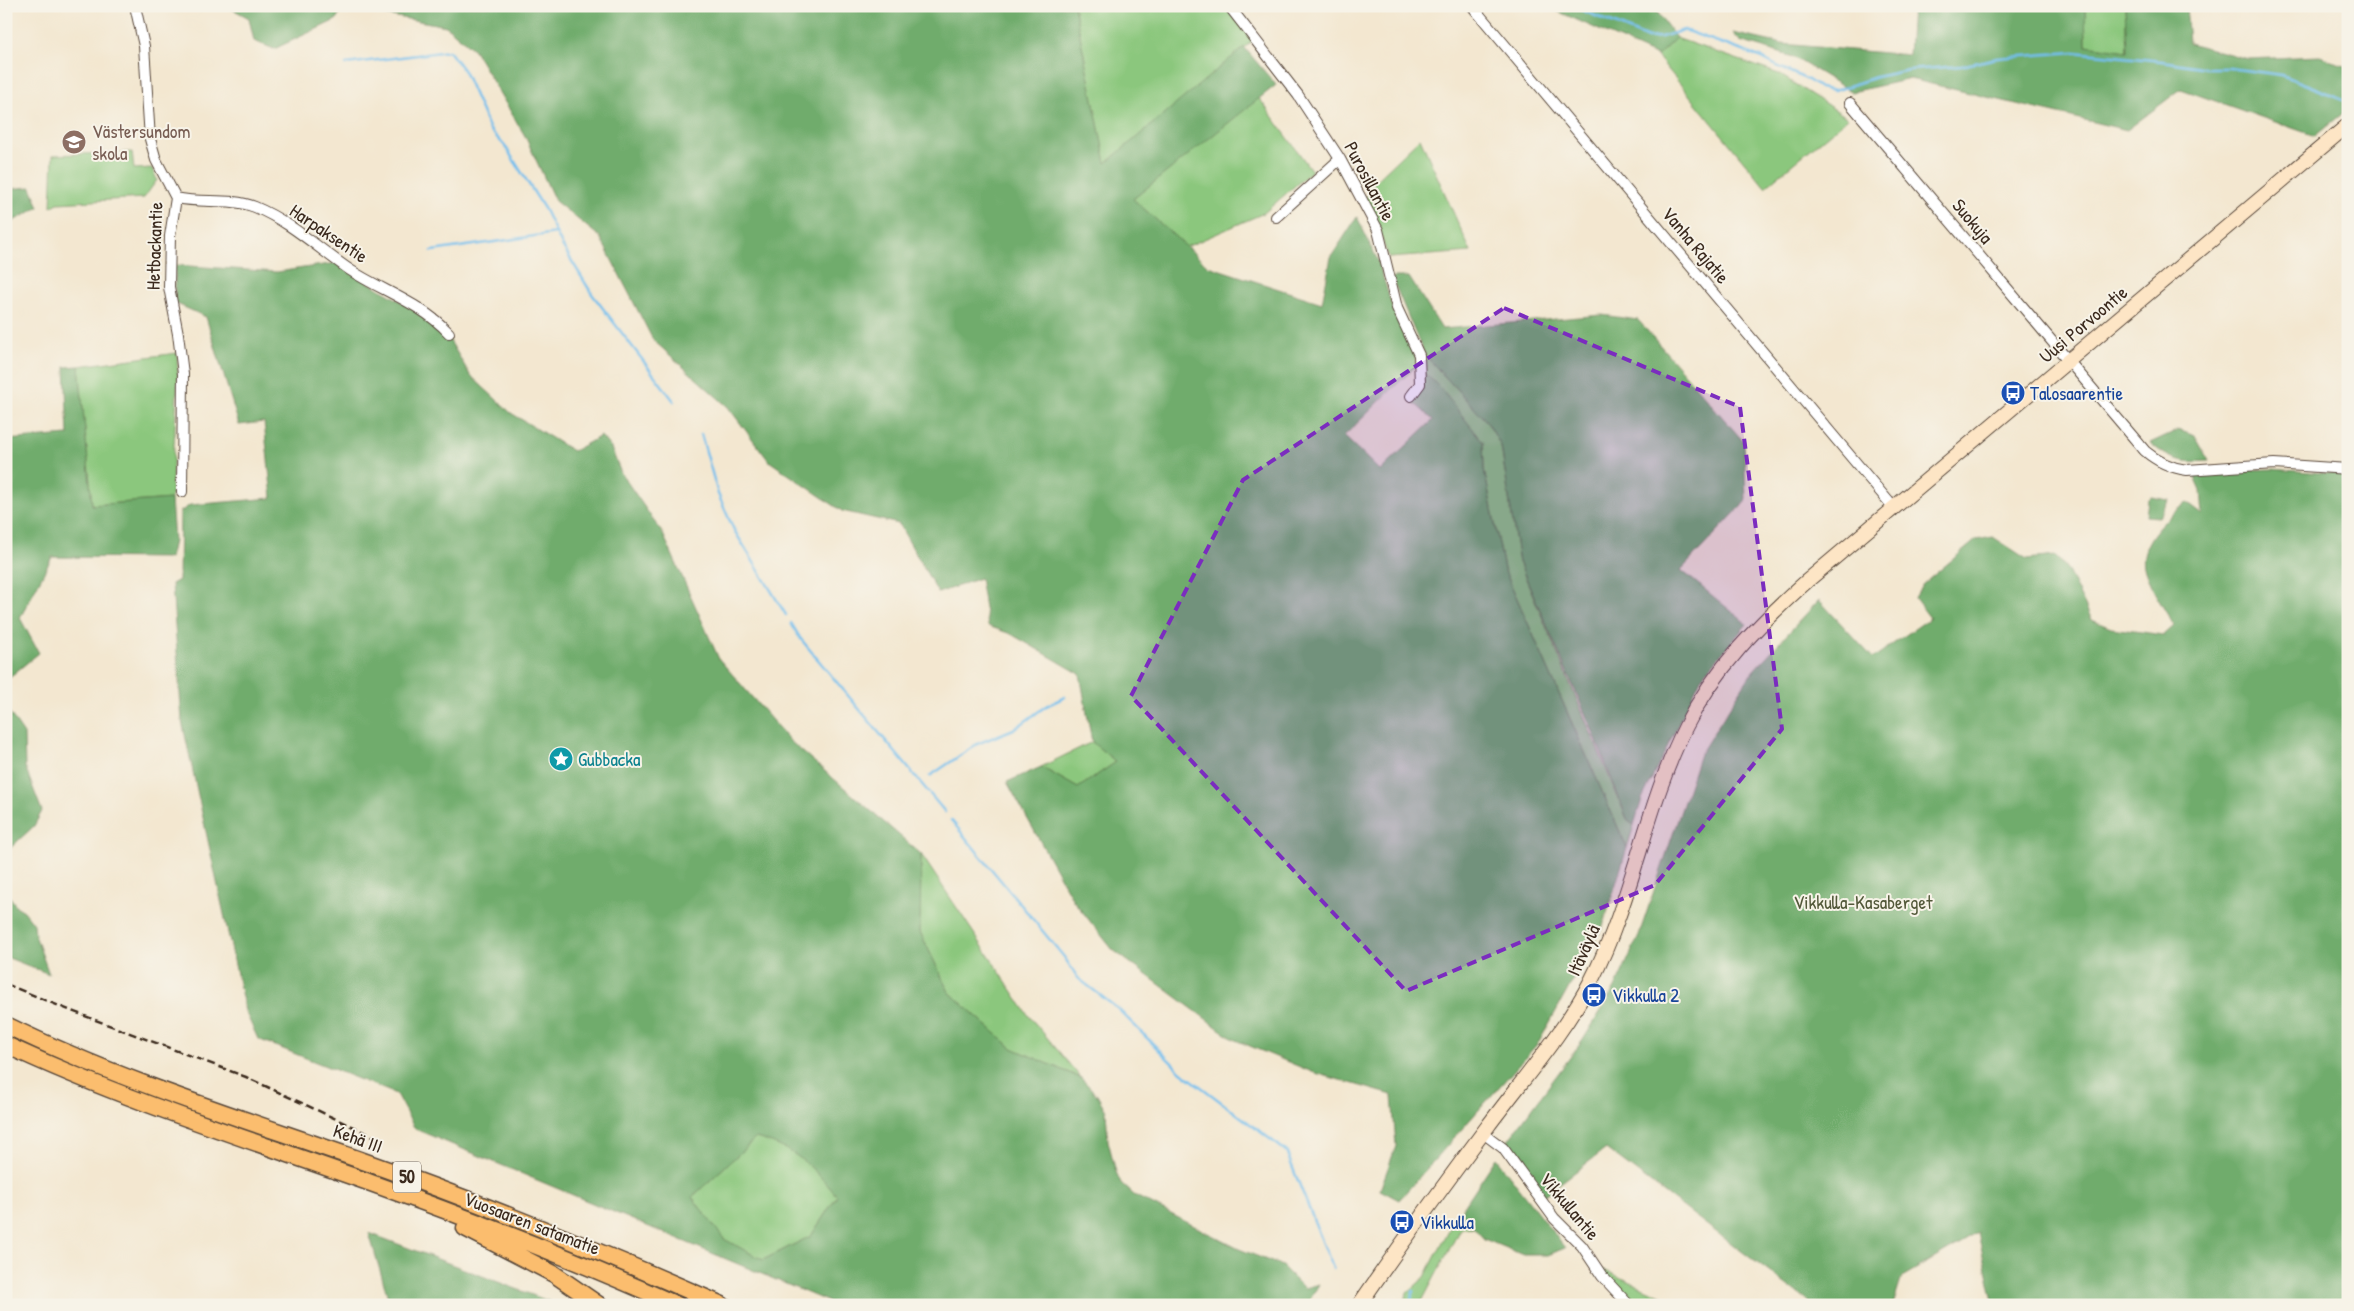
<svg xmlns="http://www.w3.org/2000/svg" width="2354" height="1311" viewBox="0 0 2354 1311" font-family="'Patrick Hand',sans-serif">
<rect width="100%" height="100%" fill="#f7f3e8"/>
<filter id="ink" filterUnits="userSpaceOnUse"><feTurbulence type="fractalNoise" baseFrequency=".02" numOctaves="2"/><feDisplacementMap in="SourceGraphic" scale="10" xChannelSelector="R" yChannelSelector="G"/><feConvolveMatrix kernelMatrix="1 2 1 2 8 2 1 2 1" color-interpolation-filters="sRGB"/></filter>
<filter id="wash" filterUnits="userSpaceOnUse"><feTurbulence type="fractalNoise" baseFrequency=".0096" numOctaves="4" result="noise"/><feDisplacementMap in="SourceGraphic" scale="20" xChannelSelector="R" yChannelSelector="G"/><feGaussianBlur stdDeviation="1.12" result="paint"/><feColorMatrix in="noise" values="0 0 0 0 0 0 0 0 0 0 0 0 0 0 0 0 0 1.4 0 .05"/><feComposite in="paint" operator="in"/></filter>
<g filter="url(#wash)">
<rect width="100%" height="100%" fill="#f3e7d0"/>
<path fill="#8bc77d" stroke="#63784e" d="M1074,6H1229L1255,39L1106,163Z
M2085,6H2125L2127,51L2086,45Z
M1676,38L1779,74L1848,118L1765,187L1657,56Z
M1259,98L1312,171L1264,213L1186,247L1133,199Z
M1420,138L1471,252L1389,258L1366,198L1373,183Z
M132,152L134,169L152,168L157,180L144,198L58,203L51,207L53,155Z
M177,353L178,375L171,499L92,505L79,366Z
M1424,354L1488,423L1501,446L1519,562L1628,821L1634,825L1627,848L1504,569L1484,469L1483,442L1424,372Z
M1092,742L1116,762L1078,788L1041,767Z
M921,854L1029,1016L1081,1078L1012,1048L949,992L920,932Z
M756,1138C797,1149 811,1165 837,1196L811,1236L763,1260L723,1239L692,1197Z
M1458,1212L1474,1227L1462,1228L1458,1233L1420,1305H1405L1407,1293L1425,1277Z
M1599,1268L1683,1305H1637L1630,1301Z"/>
<path fill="#70ac6c" stroke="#566b45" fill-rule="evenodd" d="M227,6H1074L1106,163L1244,47L1276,85L1133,199L1208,266L1322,303L1331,257L1357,217L1378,261L1393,309L1416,356L1415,367L1344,436L1380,471L1433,420L1413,402L1422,387L1424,372L1442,390L1483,442L1484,469L1504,569L1627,848L1603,926L1539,1042L1399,1200L1380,1190L1396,1146L1392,1095L1312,1072L1233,1039L1113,950L1073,900L1007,782L1041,767L1078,788L1116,762L1092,742L1080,674L1011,634L988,626L980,578L938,593L899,524L842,511L769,461L728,407L653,340L600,237L555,201L525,136L474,50L446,26L343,7L336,20L274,49L254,41L249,18Z
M1554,6H1645L1658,13L1676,38L1657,56L1557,11Z
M1912,6H2085L2086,45L2127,51L2125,6H2186L2189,43L2248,59L2319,56L2348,67V109L2315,136L2181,89L2127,130L1910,79L1852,92L1793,57L1740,41L1733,33L1782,44L1909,55Z
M31,187L39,207L6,225V189Z
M336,263L429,318L446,334L470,375L511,413L573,451L601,436L611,448L621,473L663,534L719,659L790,741L921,854L920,932L949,992L1012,1048L1081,1078L1097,1095L1106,1111L1108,1141L1116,1172L1121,1183L1134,1195L1239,1249L1282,1266L1304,1288L1319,1284L1307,1305H836L415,1129L396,1094L258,1039L245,1011L182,721L172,584L179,580L180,512L190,505L272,498L264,422L239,425L206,317L175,303V265L277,272ZM756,1138C796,1149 811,1165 837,1196L811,1236L763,1260L724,1239L692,1197Z
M1395,277H1409L1442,329L1602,315L1638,320L1744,442L1746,501L1681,570L1747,624L1701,678L1642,799L1634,825L1628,821L1591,727L1519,562L1501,446L1488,423L1424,354L1392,278Z
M79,366L92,505L171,499L174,541L170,558L52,557L20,618L39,653L6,680V440L68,435L65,367Z
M2178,430L2195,436L2209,461C2182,463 2171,461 2150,443Z
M2272,469L2348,475V1305H1994L1978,1233L1902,1277L1893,1305H1813L1606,1149L1543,1196L1507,1142L1583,1040L1615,988L1639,935L1700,754L1753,671L1819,600L1873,658L1930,618L1915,598L1922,585L1976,540L1993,537L2027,559L2056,556L2067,569L2092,620L2111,628L2164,635L2174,626C2165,609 2151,590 2145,571C2136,544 2167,517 2187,503L2203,515L2201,490L2193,472Z
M2151,497L2169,500L2159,517L2146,516L2148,500Z
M6,691L7,709L24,734L25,767L42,811L34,826L6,852Z
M6,897H10L16,906L24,911L34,924L35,935L49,974L6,957Z
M1496,1158L1565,1248L1548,1255H1523L1484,1239L1460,1212Z
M369,1233L556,1304L558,1305H394L389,1301Z"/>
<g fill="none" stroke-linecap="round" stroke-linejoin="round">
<path stroke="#74bfed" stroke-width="2.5" d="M1572,6L1648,38L1661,37L1684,30L1760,57L1777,66L1808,80L1820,88L1834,91L1876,77L1909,70L1961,66L1997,58L2074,52L2162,61L2206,68H2229L2282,75L2343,99L2348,103
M346,64L449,51L464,71L490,130L505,146L545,210L562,245L592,294L674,401
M432,251L556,233
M701,434L718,494L734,530L786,615
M791,623L800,638L945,812
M930,776L977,744L1016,728L1046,706L1065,697
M951,820L1064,957L1078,978L1118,1009L1180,1071L1286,1151L1333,1268
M1412,1305L1413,1291"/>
</g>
</g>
<g filter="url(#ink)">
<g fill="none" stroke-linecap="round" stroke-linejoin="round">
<defs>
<path id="minor" d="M135,6L144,46L150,139L156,160L176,198L170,236L169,287L178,334L183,374L182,492
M1229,6L1298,95L1340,159L1378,230L1397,308L1419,355L1420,384L1411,396
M1472,6L1894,508
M1850,103L2145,451C2158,462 2170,468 2187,470L2274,464L2348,469
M176,198C202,204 230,197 255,207C291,222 319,249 350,270C384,292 421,303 449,333
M1276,217L1340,159
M1483,1133L1503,1148L1554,1218L1582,1246L1602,1276L1629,1305"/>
<path id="secondary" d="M1359,1305C1401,1244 1444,1185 1488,1126C1523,1079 1564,1033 1591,981C1633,900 1645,807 1686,726C1714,669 1760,623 1807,581L2348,125"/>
<path id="trunk" d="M6,1025C120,1081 244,1119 363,1161C485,1204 604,1253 722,1305
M6,1045C124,1100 248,1139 371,1183C474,1220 576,1260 677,1305
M465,1228L554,1274L599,1305"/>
</defs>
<use href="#minor" stroke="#574639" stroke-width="12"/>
<use href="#secondary" stroke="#574639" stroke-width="16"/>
<use href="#trunk" stroke="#574639" stroke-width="19"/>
<use href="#minor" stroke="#fff" stroke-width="10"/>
<use href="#secondary" stroke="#fde5c5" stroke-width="14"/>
<use href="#trunk" stroke="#fbbd6e" stroke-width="16"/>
<path stroke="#3b2a1e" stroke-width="2.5" stroke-dasharray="8 4" stroke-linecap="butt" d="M6,984L69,1010L246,1077L381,1140"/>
</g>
</g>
<path fill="#7b2cbf" fill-opacity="0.2" stroke="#7b2cbf" stroke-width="4" stroke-dasharray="10 6" stroke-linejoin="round" d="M1504,308L1740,407L1782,729L1655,885L1406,991L1131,696L1243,480Z"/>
<defs>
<symbol id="school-disc" viewBox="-11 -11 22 22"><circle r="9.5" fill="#8d6e63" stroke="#f7f3e8"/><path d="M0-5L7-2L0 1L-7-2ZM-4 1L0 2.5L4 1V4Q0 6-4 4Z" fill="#fff"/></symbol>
<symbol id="bus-disc" viewBox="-11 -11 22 22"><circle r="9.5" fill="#1a4fb4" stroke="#f7f3e8"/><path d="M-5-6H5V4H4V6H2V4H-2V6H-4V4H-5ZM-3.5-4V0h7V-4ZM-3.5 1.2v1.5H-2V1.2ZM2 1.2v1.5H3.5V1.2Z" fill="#fff"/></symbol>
<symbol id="sight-disc" viewBox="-11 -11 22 22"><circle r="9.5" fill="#0f9aa8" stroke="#f7f3e8"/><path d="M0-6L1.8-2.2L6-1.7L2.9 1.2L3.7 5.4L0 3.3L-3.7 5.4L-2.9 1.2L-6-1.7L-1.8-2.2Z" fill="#fff"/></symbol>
</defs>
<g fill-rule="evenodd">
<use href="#school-disc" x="60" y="128" width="28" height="28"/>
<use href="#bus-disc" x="1999" y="379" width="28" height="28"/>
<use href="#sight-disc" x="547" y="745" width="28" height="28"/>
<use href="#bus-disc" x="1580" y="981" width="28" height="28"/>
<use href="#bus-disc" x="1388" y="1208" width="28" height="28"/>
</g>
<g text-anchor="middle" stroke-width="4" stroke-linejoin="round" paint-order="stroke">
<rect fill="#f7f3e8" stroke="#73665b" stroke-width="1" x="393" y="1161.5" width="28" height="31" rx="4"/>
<g font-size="18" font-weight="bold" fill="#3b2a1e">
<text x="407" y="1183">50</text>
</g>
<g font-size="19" fill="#785e54" stroke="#f7f3e8" text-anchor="start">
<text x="92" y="138">Västersundom<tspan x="92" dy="22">skola</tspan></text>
</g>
<g font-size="19" fill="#3b2a1e" stroke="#f7f3e8">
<text transform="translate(1370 181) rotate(62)" y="7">Purosillantie</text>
<text transform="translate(1973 221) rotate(50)" y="7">Suokuja</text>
<text transform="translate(329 233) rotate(34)" y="7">Harpaksentie</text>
<text transform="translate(1696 245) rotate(50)" y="7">Vanha Rajatie</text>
<text transform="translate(154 246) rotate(-88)" y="7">Hetbackantie</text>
<text transform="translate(2083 324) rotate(-40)" y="7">Uusi Porvoontie</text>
<text transform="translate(1583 950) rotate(-66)" y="7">Itäväylä</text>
<text transform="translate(358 1138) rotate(20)" y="7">Kehä III</text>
<text transform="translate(1570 1206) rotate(50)" y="7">Vikkullantie</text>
<text transform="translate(532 1223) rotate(21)" y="7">Vuosaaren satamatie</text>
</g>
<g font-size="19" fill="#164399" stroke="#f7f3e8" text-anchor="start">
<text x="2030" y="400">Talosaarentie</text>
<text x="1612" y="1002">Vikkulla 2</text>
<text x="1420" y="1229">Vikkulla</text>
</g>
<g font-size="19" fill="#0d838f" stroke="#f7f3e8" text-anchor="start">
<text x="578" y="766">Gubbacka</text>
</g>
<g font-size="19" fill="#53593a" stroke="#f7f3e8">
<text x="1863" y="909">Vikkulla-Kasaberget</text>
</g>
</g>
<rect width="2354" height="1311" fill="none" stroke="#f7f3e8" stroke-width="25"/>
</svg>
